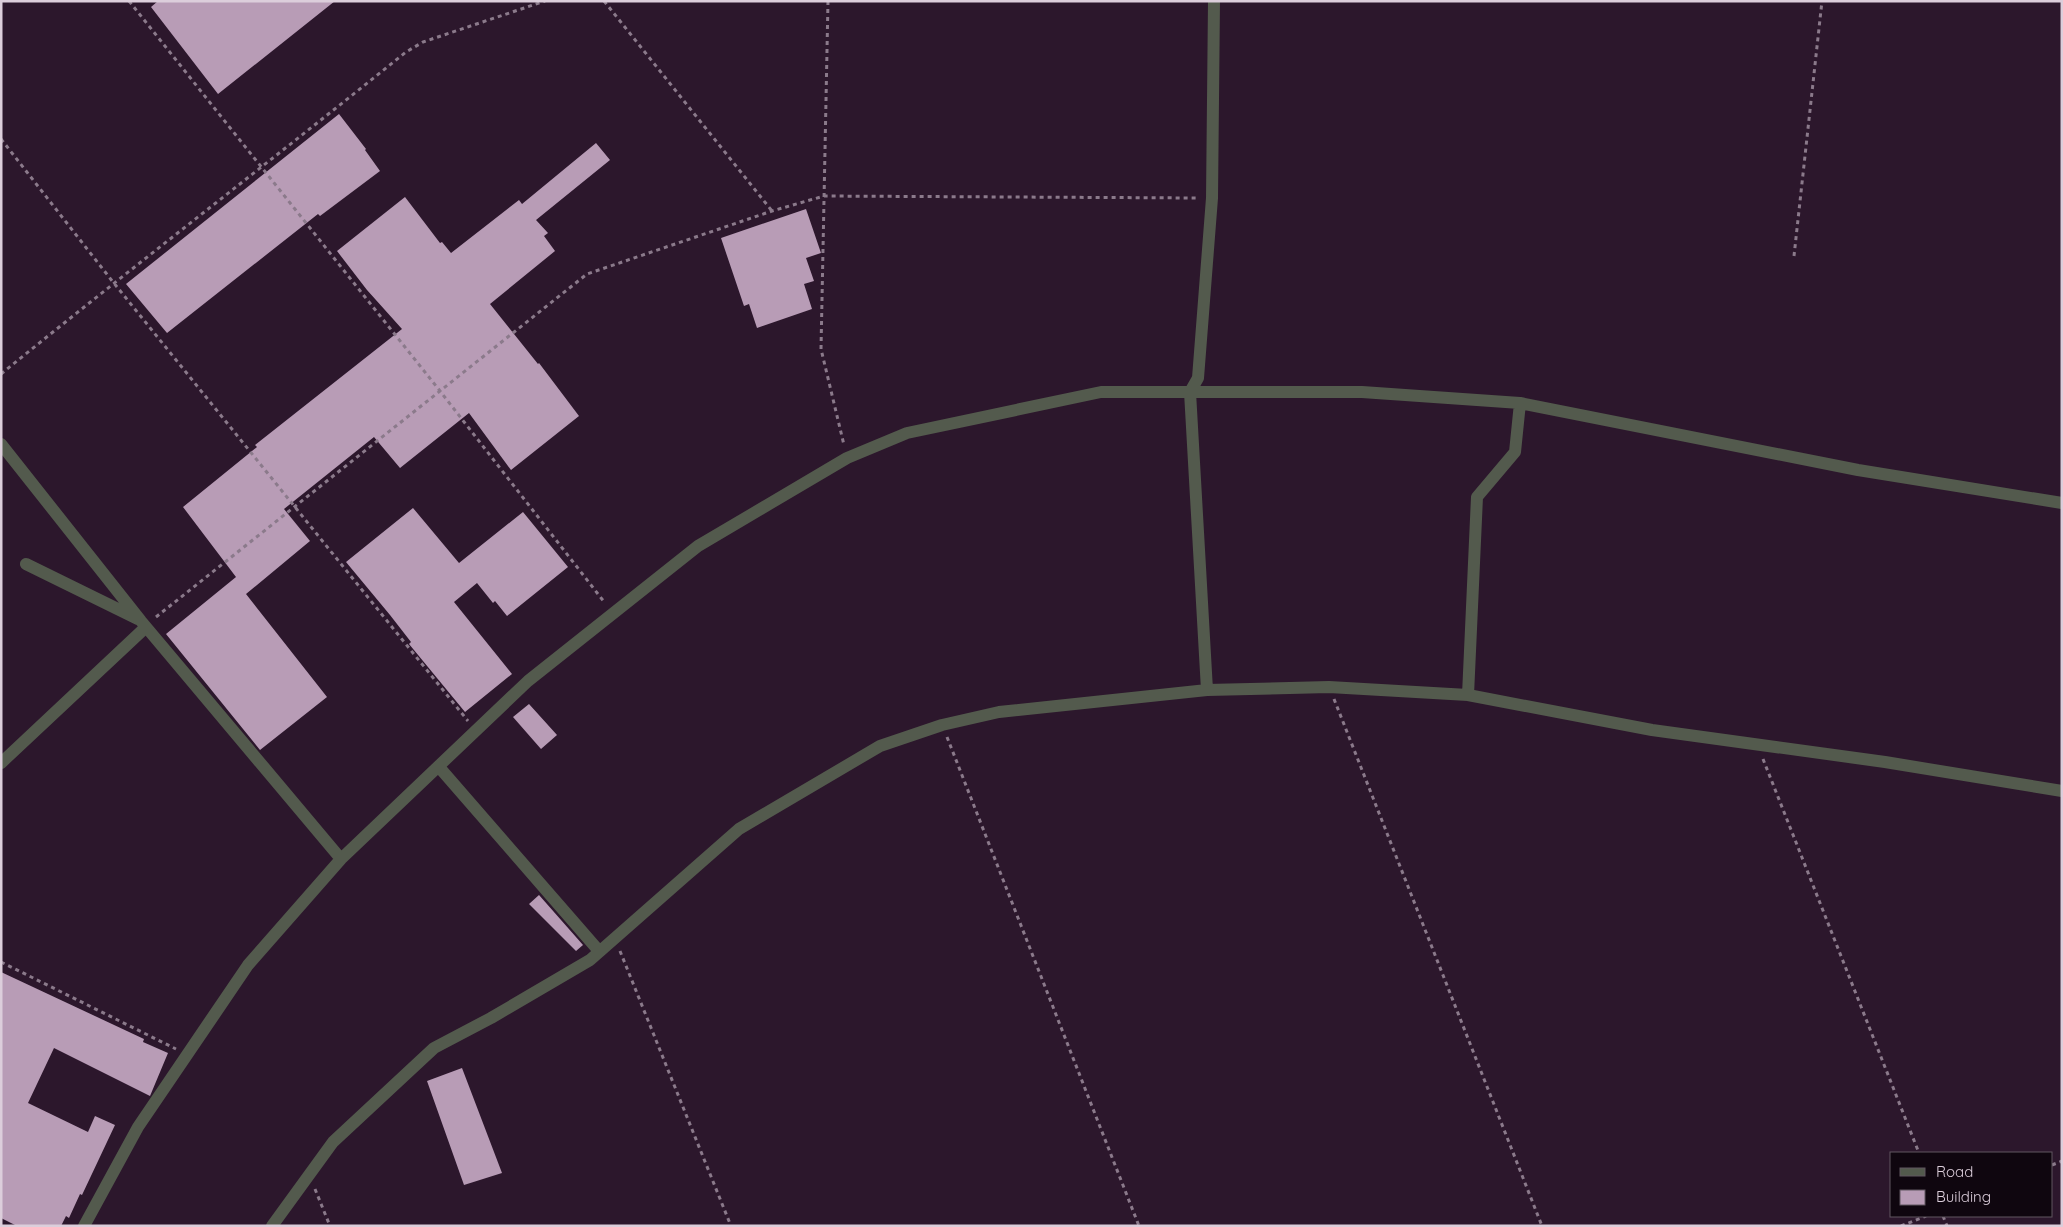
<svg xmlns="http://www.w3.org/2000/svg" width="2063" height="1227" viewBox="0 0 2063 1227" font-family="Quicksand,sans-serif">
<rect width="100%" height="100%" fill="#2c172c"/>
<path fill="#b89cb6" d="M158,1H335L218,94L151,7Z
M339,114L366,149L365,150L380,171L320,216L318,214L167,333L126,284Z
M596,143L610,160L536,220L548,233L544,236L555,251L490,304L538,364L539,363L579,416L511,470L469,413L400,468L374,437L284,509L310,541L246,594L327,697L260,750L166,634L236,577L183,507L257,447L255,445L402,329L367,290L337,251L405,197L440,243L442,242L451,253L519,200L522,204Z
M806,209L821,253L806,258L814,281L804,284L812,309L757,328L749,304L744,306L721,238Z
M413,508L459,563L523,512L568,567L507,616L495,601L493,603L477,583L454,602L512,674L465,712L409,644L411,642L390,615L346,562Z
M529,704L557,735L541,749L513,717Z
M539,895L583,945L576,951L529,904Z
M1,972L144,1039L143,1042L168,1053L150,1096L54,1048L28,1103L88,1132L95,1116L115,1125L82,1195L80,1194L69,1218L66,1216L61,1226H17L1,1218Z
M462,1068L502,1173L464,1185L427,1081Z"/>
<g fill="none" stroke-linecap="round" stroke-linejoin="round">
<path stroke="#8b7a8b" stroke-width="3" stroke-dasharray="4 4" stroke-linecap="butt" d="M129,1L440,391L605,603
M604,1L772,211
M828,1L821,349L844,445
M1,139L113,282L468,721
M1794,256L1822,1
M1,374C135,265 272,160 406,52L423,42L545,1
M156,617L587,274L772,211L824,196L1199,198
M1334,699L1542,1226
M947,737L1139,1226
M1763,759L1919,1153
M620,951L731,1226
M1,962L176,1049
M2052,1165L2062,1161
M315,1189L330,1226
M1943,1216L1947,1226
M1901,1226L1926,1216"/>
<path stroke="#535a4d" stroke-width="12" d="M1,444L141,621L341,859
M26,564L138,619
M1207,690L1190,392L1198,378L1212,198L1214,1
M1468,695L1477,497L1515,452L1520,403
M1,763L146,627
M439,767L599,951
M84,1226L138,1127L248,965L341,859L528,681L698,546L847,458L907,433L1101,392H1362L1520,403L1858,470L2062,503
M272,1226L333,1142L434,1048L491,1018L590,960L739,829L880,746L942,725L999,712L1207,690L1329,687L1468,695L1652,730L1885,762L2062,791"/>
</g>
<rect width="2063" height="1227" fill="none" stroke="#dccedb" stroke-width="5"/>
<rect x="1890" y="1152" width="162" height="65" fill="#0f060f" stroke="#615661"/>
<rect x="1900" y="1168" width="25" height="8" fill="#535a4d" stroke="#615661"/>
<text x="1936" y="1177" font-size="15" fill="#dccedb">Road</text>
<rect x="1900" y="1190" width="25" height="15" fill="#b89cb6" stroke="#615661"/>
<text x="1936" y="1202" font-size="15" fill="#dccedb">Building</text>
</svg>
